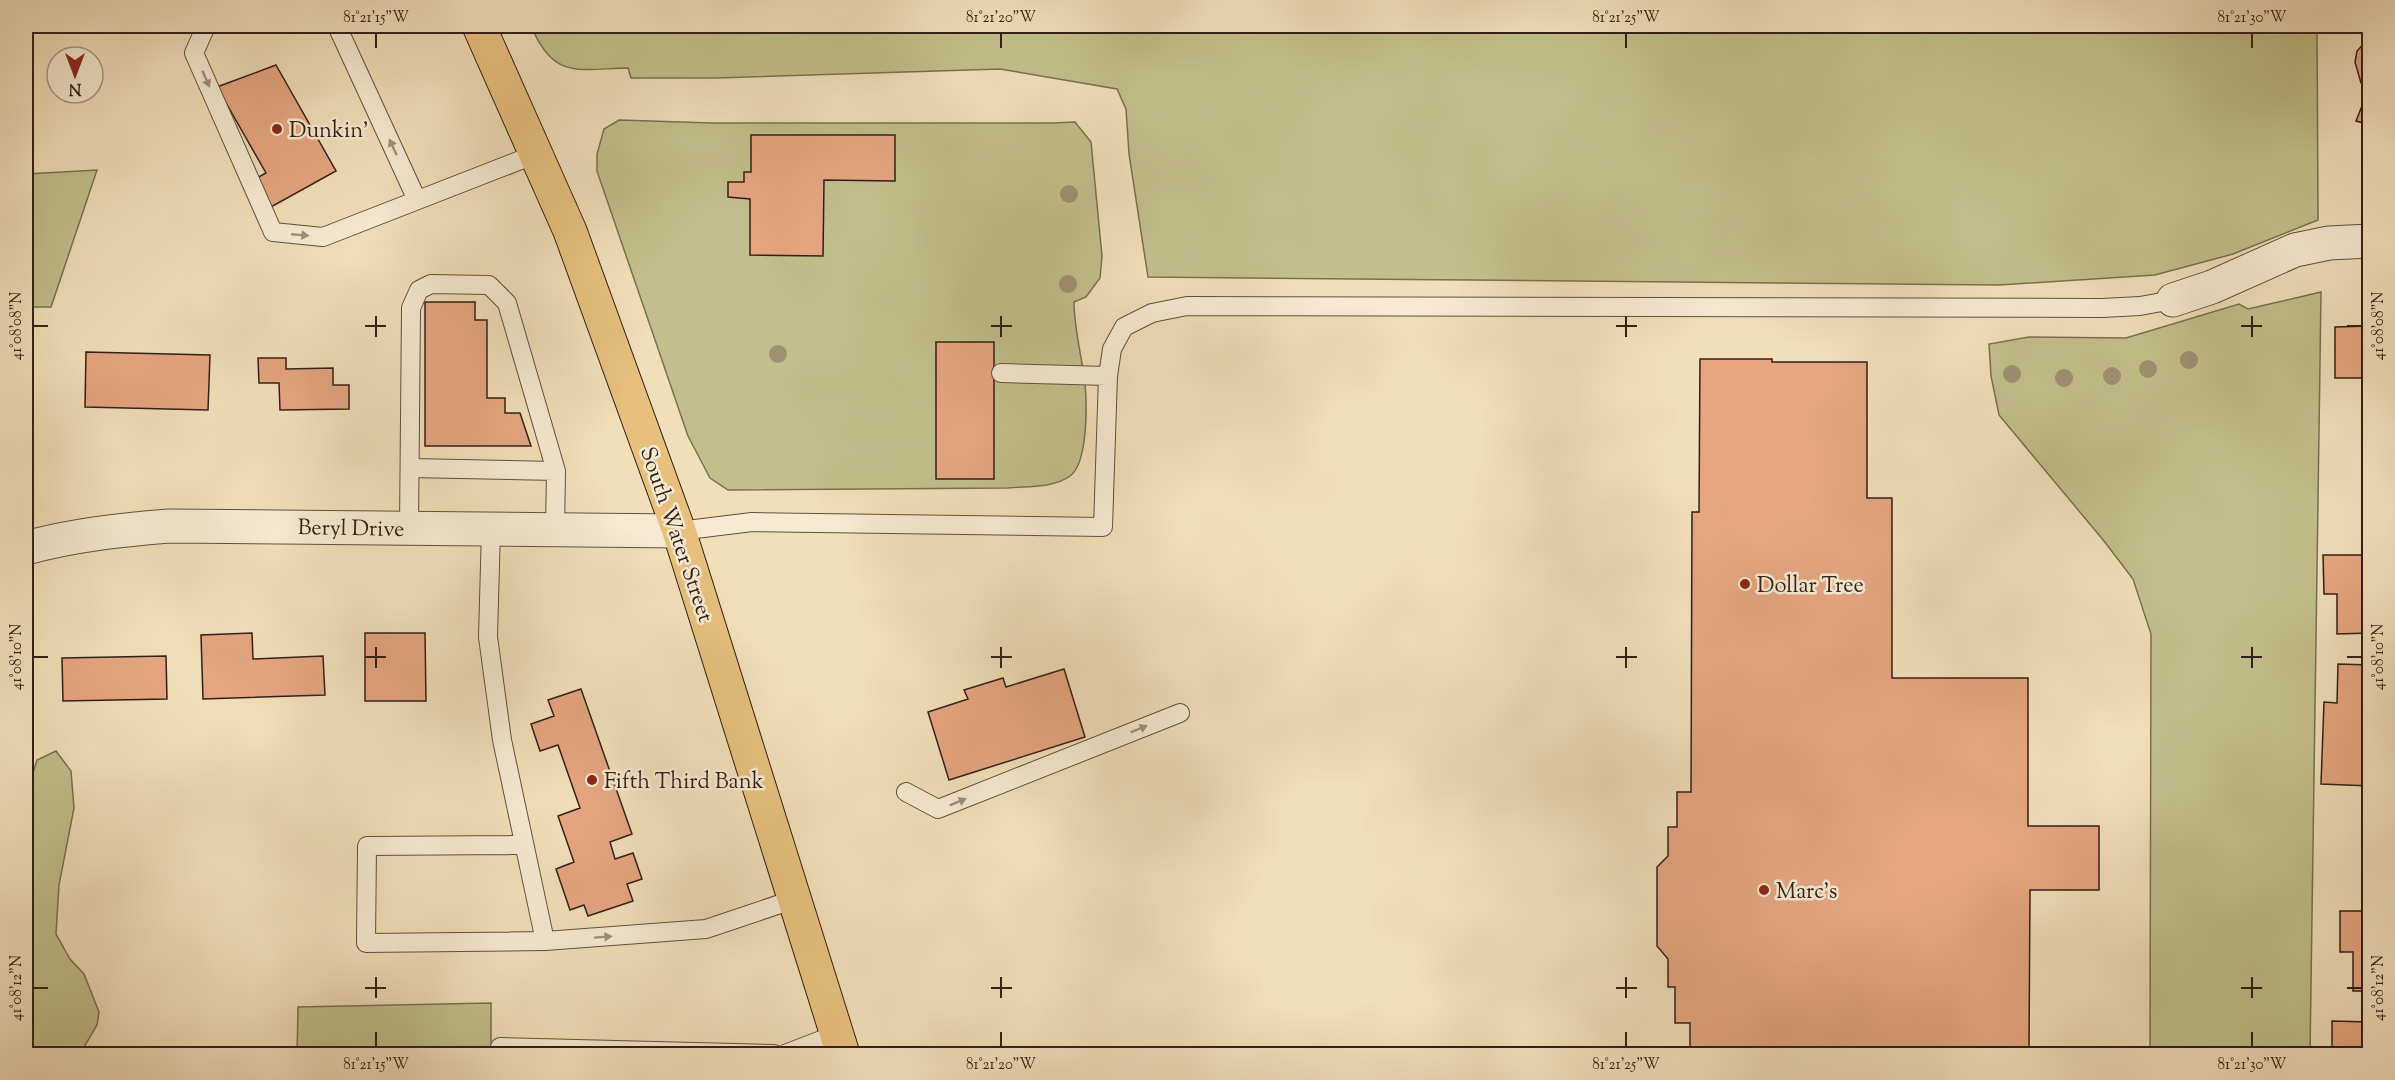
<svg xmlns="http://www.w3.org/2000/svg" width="2395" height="1080" viewBox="0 0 2395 1080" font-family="'Sorts Mill Goudy',serif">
<rect width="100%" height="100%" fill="#f1dfb9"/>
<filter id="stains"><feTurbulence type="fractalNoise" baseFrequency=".00333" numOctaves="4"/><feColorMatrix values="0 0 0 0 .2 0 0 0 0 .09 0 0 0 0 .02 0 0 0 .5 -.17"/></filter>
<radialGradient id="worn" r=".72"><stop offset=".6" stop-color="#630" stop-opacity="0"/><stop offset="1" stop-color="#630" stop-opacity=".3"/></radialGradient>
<path fill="#c1c08a" stroke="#7a6f50" stroke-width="1.5" d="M531,26H2317L2318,220L2233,254L2155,275L1999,285L1148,277L1129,154L1126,109L1117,89L1000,69L716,78H631L628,68C577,69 554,80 531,26Z
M619,120L712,123H1053L1075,122L1091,142L1102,256L1100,278L1086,297L1074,302C1074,330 1082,356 1085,384C1087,405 1088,463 1070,476C1054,488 1027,486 1008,488L736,490H728L710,478L688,436L597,171V154L604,129Z
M97,170L51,307H26V174Z
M2321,292L2310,1054H2150L2151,634L2133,579L2104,541L1999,415L1991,376L1989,344L2029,337L2126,338L2239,304L2248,309Z
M56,751L71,771L74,808L59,885L56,934L70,959L84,974L99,1012L97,1025L80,1054H26V786L31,779L37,760Z
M491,1003V1054H297L298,1007Z"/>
<path fill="#e5a680" stroke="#331e16" stroke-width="1.5" d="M2362,26H2370V36L2366,37Z
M2370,37V125L2356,121L2368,91L2361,83L2355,62L2357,51Z
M276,65L336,171L271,207L255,179L266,173L217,87Z
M751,135H895V181L824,180L823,256L750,255V199L728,197V182H744V172H751Z
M425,302H475V320H487V398H505V413H520L531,446H425Z
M2370,326V378H2335V327Z
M936,342H994V479H936Z
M86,352L210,355L208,410L85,407Z
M258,358H286V369L333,368V385H349V409L280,410L279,383H259Z
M1700,359H1772V362H1867V498H1892V678H2028V826H2099V890H2030L2029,1052H1690V1023H1675V987H1668V959L1657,946V867L1668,856V827H1677V792H1691L1692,512H1699Z
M26,426L31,442L26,444Z
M2323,555H2370V633L2337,634V594H2324Z
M252,633L253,659L323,656L325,695L203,699L201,635Z
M365,633H425L426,701H365Z
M166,656L167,699L63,701L62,658Z
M2338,664L2370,665V786L2321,784L2324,702L2337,703Z
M1064,669L1085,737L949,780L928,712L968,699L964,690L1003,678L1006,687Z
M581,689L632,834L610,842L615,859L633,853L642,879L627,884L633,901L588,916L584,905L570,910L556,869L574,862L558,816L580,808L558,745L540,751L531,724L554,716L548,700Z
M2340,911H2370V991H2353V952H2340Z
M2332,1021L2370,1022V1054H2332Z"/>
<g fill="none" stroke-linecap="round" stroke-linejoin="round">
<defs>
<path id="lane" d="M206,26L194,53L273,232L323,237L536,154
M337,26L417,200
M1001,373L1108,376
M410,468L556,471
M409,528L411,308L419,290L431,284L489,285L507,303L556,471L555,530
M491,529L488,637L502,740L545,941
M679,531L752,522L1103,527L1108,376L1112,349L1124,327L1152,313L1187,306L2102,308L2140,306L2173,300
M906,792L938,809L1180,713
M523,845L367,846L366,943L545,941L706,929L795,899
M500,1054V1047L774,1054
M785,1054L837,1034"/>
<path id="street" d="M2173,300L2212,287L2295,250L2329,243L2370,241
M26,548C73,535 120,530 169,526L679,531"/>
<path id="primary" d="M479,26L570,231L679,531L843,1054"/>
</defs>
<use href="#lane" stroke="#624e3f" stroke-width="20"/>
<use href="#street" stroke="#624e3f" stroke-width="35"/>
<use href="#primary" stroke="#331e16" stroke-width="35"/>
<use href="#lane" stroke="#f6ead2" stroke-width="18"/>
<use href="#street" stroke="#f6ead2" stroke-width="33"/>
<use href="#primary" stroke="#e8c07c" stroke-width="33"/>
</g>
<g fill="#a09073">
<circle cx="1069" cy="194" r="9"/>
<circle cx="1068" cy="284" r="9"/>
<circle cx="778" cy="354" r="9"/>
<circle cx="2189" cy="360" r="9"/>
<circle cx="2148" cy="369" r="9"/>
<circle cx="2012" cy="374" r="9"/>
<circle cx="2112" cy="376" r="9"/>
<circle cx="2064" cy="378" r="9"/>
</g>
<defs><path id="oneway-solid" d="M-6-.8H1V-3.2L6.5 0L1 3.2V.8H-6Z" transform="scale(1.5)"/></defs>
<g fill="#9e8e7d">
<use href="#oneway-solid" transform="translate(206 79) rotate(66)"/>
<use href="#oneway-solid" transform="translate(393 147) rotate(-115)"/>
<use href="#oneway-solid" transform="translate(300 235) rotate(5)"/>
<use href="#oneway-solid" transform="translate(1139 729) rotate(-22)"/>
<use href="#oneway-solid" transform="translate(958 802) rotate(-22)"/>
<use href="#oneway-solid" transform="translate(603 937) rotate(-4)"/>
</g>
<path fill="none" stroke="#331e16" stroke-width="2" d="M376,33V48M1001,33V48M1626,33V48M2252,33V48M376,316V337M1001,316V337M1626,316V337M2252,316V337M33,326H48M365,326H386M991,326H1012M1616,326H1637M2241,326H2262M2347,326H2362M376,647V668M1001,647V668M1626,647V668M2252,647V668M33,657H48M365,657H386M991,657H1012M1616,657H1637M2241,657H2262M2347,657H2362M376,977V998M1001,977V998M1626,977V998M2252,977V998M33,988H48M365,988H386M991,988H1012M1616,988H1637M2241,988H2262M2347,988H2362M376,1032V1047M1001,1032V1047M1626,1032V1047M2252,1032V1047"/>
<g fill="#8f2418" stroke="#f6ead2" stroke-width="2">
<circle cx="277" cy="129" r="6"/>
<circle cx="1745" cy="584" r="6"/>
<circle cx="592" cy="780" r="6"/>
<circle cx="1764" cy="890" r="6"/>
</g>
<g text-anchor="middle" stroke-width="5" stroke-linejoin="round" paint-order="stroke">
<g font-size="22" fill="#331e16" stroke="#f6ead2" text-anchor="start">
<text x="289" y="137">Dunkin'</text>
<text x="1757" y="592">Dollar Tree</text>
<text x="604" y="788">Fifth Third Bank</text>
<text x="1776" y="898">Marc's</text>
</g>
<g font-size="22" fill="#331e16" stroke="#f6ead2">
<text transform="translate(351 527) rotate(1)" y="8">Beryl Drive</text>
<text transform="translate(678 534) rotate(71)" y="8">South Water Street</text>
</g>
</g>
<rect width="2395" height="1080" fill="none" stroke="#f1dfb9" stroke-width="66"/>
<g transform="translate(75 75) rotate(180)"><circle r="28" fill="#f6ead2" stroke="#a89887" stroke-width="1.5"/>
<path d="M0-4.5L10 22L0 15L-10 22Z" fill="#8f2418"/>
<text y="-9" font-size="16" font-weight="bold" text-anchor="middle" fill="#331e16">N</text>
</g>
<rect x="33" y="33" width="2329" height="1014" fill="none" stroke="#331e16" stroke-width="2"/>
<g font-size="15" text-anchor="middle" fill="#331e16">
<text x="376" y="22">81°21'15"W</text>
<text x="1001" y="22">81°21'20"W</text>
<text x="1626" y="22">81°21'25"W</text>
<text x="2252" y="22">81°21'30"W</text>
<text transform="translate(2378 326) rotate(-90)" y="5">41°08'08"N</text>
<text transform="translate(16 326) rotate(-90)" y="5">41°08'08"N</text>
<text transform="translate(2378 657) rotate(-90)" y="5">41°08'10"N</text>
<text transform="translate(16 657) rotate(-90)" y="5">41°08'10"N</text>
<text transform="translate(2378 988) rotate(-90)" y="5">41°08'12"N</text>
<text transform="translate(16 988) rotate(-90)" y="5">41°08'12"N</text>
<text x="376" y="1069">81°21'15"W</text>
<text x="1001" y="1069">81°21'20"W</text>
<text x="1626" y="1069">81°21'25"W</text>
<text x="2252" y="1069">81°21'30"W</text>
</g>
<rect width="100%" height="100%" filter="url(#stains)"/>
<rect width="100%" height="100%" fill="url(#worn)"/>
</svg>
